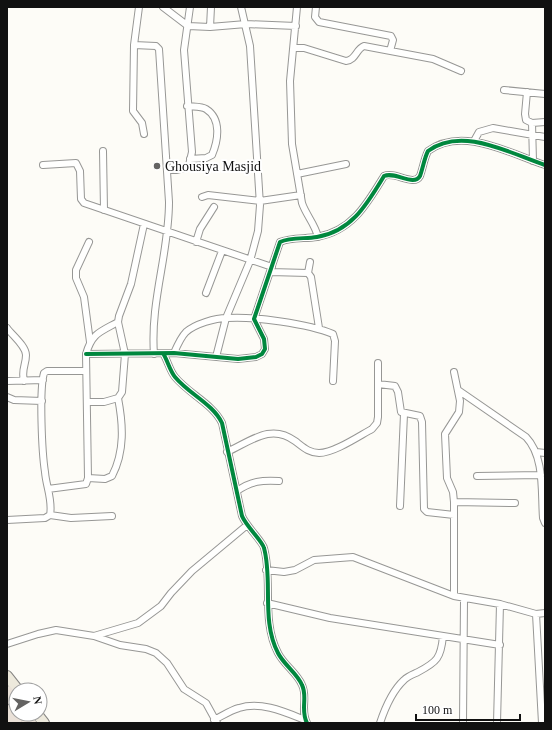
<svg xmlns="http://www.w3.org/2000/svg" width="552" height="730" viewBox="0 0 552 730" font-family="'Times New Roman',serif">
<rect width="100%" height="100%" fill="#fdfcf7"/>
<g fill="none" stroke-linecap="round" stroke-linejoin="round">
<defs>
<path id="street" d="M139,7L134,45L133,111L142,123L144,134
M163,7L188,26L210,27L246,24L296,26
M297,7L290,81L292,144L302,203C306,215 315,224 318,237
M316,7L315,17L319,22L391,36L393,40L390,51
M210,27L211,7
M134,45L156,46L159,49L169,202C169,254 150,301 154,354
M294,48H304L346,61C356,60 356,49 364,46L433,59L461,71
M504,90L545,94
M527,92L525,114L526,120L532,123L545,122
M187,106C192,107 201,106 206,109C222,119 218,141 212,155L206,158L190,159
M532,123L533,161
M474,141L479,132L493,128L545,137
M103,151L104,210
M43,165L76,163L80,171L81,199L84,203L272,267
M167,169L176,170L184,168L189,165L192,152L184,50L190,7
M297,174L346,164
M202,197L208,195L260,201L301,195
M89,242L76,270V278L84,297L90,342
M196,242L200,229L214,207
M270,272L308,273L311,277L319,328
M308,273L310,262
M206,293L222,251
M7,328C12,335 26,346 26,355C26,366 21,369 24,381
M174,353C177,346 181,337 186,332C195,324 215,318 227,318C253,316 309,324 333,334L335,341L333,381
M86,354L174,353L238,359L256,357L262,354L265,349L264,339L254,319L280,242C291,237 305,239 317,237C352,231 367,204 384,176C395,171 414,187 420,176C423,168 424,159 428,151C462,126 509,153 545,165
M164,355C168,362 170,371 175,377C189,394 213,404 222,423L242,516C246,526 263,542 264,548C273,580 261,621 278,653C284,665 297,673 302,685C308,697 300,710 307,723
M216,357L226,318L250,261L258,231L260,205L250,46L241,7
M7,381L43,380
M378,384L395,386L398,392L401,412L420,416L422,422L424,509L427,512L454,515
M458,390L526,437C545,457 541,492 543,518L545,523
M7,397L14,400L42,401
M87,402H104L118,398L122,392L125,354L118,322L119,316L131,284L144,224
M227,452C251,441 271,423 295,441C303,447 309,453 319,453C334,453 359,436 372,429L377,423L378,417V363
M536,452L545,453
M477,476L541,475
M88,478L105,479L112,476C125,451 123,424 118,398
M48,489L86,484L88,478L86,354C92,333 100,332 118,322
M237,491C251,481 262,480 279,481
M454,502L515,503
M400,506L404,414
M50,515L71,518L112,516
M7,520L45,518L50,515C53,501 46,486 45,472C42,453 39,390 44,373L47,371H86
M266,570L284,572L295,570L314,560L353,557L454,596L500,604L536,614L545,613
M454,596V502L453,492L447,478L445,434L459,412L460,401L454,372
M267,603L330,618L500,645
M536,614L542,723
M94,636L138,623L161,606L171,593L192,571L246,526
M7,644L38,634L56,630L94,636L120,645L146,649L156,653L167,663L184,689L206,703L217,723
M214,720C222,716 231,710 239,708C261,701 285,712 305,720
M380,723C385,708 392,691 404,680C408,676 414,674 418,672C437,662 441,658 443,636
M463,723L464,599
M497,723L500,604"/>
<path id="primary" d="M7,676L18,690
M37,714L44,723"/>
<path id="highway" d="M7,692L16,704"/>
</defs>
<use href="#street" stroke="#979795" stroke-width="8"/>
<use href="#primary" stroke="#858482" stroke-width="12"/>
<use href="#highway" stroke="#858482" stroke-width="14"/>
<use href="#street" stroke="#fffffe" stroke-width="6"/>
<use href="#primary" stroke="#ede9dc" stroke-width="10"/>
<use href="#highway" stroke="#eae1d8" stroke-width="12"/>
<defs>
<path id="highway-bridge" d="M7,711L16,723
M24,714L30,723"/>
</defs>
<use href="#highway-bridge" stroke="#858482" stroke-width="14" stroke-linecap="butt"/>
<use href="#highway-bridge" stroke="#eae1d8" stroke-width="12"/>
<defs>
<path id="cycleway" d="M86,354L174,353L238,359L256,357L262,354L265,349L264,339L254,319L280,242C291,237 305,239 317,237C352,231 367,204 384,176C395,171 414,187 420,176C423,168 424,159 428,151C462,126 509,153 545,165
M164,355C168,362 170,371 175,377C189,394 213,404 222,423L242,516C246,526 263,542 264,548C273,580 261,621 278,653C284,665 297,673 302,685C308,697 300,710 307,723"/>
</defs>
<use href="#cycleway" stroke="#fff" stroke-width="6"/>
<use href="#cycleway" stroke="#00873e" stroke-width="4"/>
</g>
<circle fill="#646362" stroke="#fff" stroke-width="1.5" cx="157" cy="166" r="4"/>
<g text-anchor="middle" stroke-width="4" stroke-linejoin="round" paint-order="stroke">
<g font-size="14" fill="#111" stroke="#fff" text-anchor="start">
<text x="165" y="171">Ghousiya Masjid</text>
</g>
</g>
<rect width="552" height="730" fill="none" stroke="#111111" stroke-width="16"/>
<g transform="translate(28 702) rotate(80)"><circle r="19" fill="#ffffff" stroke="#a0a0a0"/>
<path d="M0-3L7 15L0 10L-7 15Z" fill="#646362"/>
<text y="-6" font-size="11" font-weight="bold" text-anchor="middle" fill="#111111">N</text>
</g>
<path d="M416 714v6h104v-6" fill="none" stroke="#111111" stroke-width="2"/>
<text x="422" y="714" font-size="12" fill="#111111" stroke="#ffffff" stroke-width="3" paint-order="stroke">100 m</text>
</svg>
